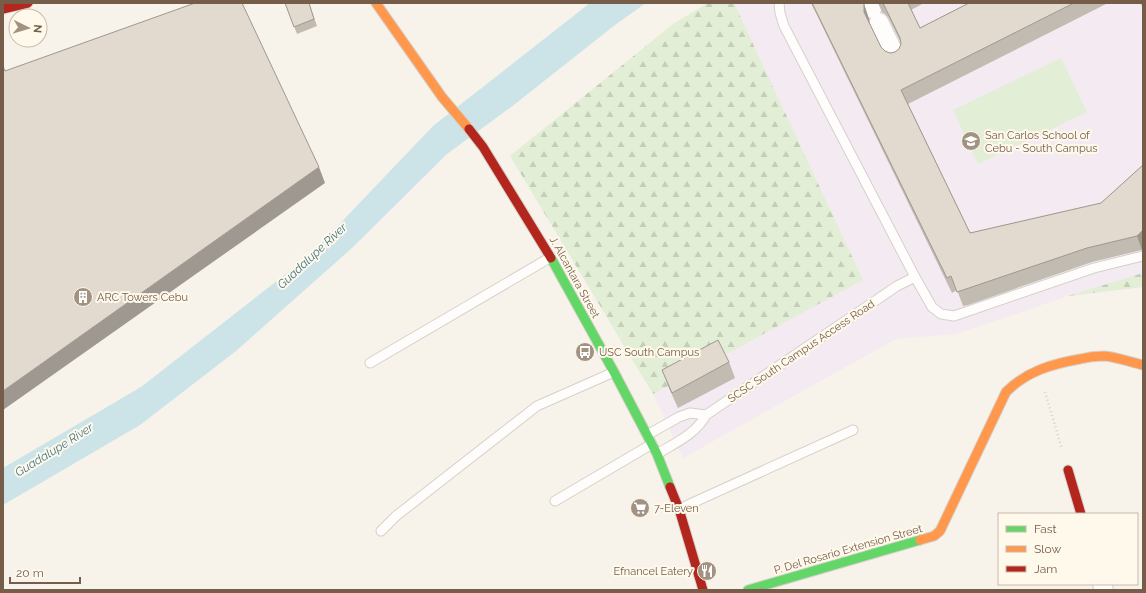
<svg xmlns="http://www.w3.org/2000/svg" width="1146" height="593" viewBox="0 0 1146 593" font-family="Raleway,sans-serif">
<defs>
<pattern id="forest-firs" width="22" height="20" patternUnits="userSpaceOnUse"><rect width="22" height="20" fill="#e2eed5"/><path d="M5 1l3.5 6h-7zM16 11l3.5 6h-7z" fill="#c5ceb8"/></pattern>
</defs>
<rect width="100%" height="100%" fill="#f7f3ea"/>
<path fill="#f4eaf2" d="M734,3H1143V287L1068,296L956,334L896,339L683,458L653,394L863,280Z"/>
<path fill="#e2eed5" d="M1061,58L1087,112L978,164L953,110Z"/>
<path fill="url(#forest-firs)" d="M708,3H734L863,280L653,394L510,156L673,24Z
M1143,273V287L1068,296Z"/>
<path fill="#cce3e7" d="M590,3H646L615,25L515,104L447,154L352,248L236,351L140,425L3,505V468L141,387L310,255L433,126Z"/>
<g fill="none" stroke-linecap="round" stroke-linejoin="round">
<defs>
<path id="lane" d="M779,3L780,13L784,26L915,277L932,307L941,314L954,316L1094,268L1143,256
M370,363L551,257
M647,435L679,417L690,413L706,415
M657,454C675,443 696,434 706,415L875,301L897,286L915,277
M555,501L652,444
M679,509L853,430
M381,531L396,516L537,406L614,372"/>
<path id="street" d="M869,3L872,9
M879,22L896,57
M1102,584L1104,590"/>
<path id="fast" d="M551,258L614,372L657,454L670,487
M748,590L920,540"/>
<path id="slow" d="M376,3L442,97L469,129
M920,540L934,536L940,531L1006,392C1027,371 1052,364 1080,359C1088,357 1096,356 1104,356C1117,357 1130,362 1143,365"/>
<path id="jam" d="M3,9L28,3
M469,129L483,147L551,258
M1068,470L1081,514
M670,487L679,509L703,590"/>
</defs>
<use href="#lane" stroke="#d6d0c9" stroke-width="11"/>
<use href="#street" stroke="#d6d0c9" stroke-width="20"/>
<use href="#fast" stroke="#d7d0c8" stroke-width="11"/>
<use href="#slow" stroke="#d7d0c8" stroke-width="11"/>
<use href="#jam" stroke="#d7d0c8" stroke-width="11"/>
<path stroke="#d8d1cb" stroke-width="2.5" stroke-dasharray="1 3" stroke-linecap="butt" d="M1045,392L1062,449"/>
<use href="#lane" stroke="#fefdfc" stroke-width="9"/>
<use href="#street" stroke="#fefdfc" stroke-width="18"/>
<use href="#fast" stroke="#63d668" stroke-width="9"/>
<use href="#slow" stroke="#ff974d" stroke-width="9"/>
<use href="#jam" stroke="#b3261e" stroke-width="9"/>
</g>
<path fill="#c2bbb2" d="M285,3H309L317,26L297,34Z
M811,3H862L864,4L869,19V23L881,47L885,51L890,53L895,52L899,49L901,43L888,17L885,14L882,12L878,3H924L911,10L920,28L969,3H1108L908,104L970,233L1101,203L1143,165L1142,250L1092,262L968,305L963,306L957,290L952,293Z
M1140,3H1143V8Z
M729,362L735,378L678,408L668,386L662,370Z"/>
<path fill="#9e9891" d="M864,4L869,19L870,27L864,12Z
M319,167L325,183L3,410V391Z
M1143,230V249L1142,250L1137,236Z"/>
<path fill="#e2d9cf" stroke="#9e9891" d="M195,3H242L319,167L3,391V66L5,71Z
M285,3H309L314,19L294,27Z
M812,3H862L864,4V12L881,47L885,51L890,53L895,52L899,49L901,44L900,38L883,3H908L920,28L969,3H1074L901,90L970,233L1101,203L1143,165V230L1137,236L1087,248L963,290L957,292L951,276L947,278Z
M718,340L729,362L672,393L662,370Z
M764,588L765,590H756Z"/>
<defs>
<symbol id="university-disc" viewBox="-11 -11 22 22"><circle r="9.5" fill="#a29282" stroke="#fff9ec"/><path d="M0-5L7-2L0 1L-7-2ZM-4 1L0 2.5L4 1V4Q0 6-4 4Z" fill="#fff"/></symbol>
<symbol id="building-disc" viewBox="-11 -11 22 22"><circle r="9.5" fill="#a29282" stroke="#fff9ec"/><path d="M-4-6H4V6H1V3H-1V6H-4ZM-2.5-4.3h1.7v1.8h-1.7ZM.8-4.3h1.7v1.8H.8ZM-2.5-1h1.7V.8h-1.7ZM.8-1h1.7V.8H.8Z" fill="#fff"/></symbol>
<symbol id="bus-disc" viewBox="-11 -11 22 22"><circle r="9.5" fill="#a29282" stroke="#fff9ec"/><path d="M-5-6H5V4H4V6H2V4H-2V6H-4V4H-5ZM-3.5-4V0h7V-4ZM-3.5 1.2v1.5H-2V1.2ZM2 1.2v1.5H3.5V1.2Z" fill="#fff"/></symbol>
<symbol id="supermarket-disc" viewBox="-11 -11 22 22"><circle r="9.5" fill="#a29282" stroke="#fff9ec"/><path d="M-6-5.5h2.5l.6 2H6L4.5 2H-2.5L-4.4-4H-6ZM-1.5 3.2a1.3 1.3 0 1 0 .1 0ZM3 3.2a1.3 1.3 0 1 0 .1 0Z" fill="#fff"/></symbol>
<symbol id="restaurant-disc" viewBox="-11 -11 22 22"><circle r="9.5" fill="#a29282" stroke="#fff9ec"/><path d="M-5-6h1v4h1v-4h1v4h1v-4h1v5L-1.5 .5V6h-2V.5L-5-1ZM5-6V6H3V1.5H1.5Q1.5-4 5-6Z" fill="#fff"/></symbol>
</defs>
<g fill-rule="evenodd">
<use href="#university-disc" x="960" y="130" width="22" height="22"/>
<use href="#building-disc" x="72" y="286" width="22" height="22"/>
<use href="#bus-disc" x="574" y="341" width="22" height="22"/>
<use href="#supermarket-disc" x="629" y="497" width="22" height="22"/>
<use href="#restaurant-disc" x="696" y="560" width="22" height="22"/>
</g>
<g text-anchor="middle" stroke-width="4" stroke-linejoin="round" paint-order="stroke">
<g font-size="11" fill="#755d4a" stroke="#fff9ec" text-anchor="start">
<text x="985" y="139">San Carlos School of<tspan x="985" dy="13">Cebu - South Campus</tspan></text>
<text x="97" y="301">ARC Towers Cebu</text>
<text x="599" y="356">USC South Campus</text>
<text x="654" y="512">7-Eleven</text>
<text x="693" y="575" text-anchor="end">Efnancel Eatery</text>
</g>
<g font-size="11" fill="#755d4a" stroke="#fff9ec">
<text transform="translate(575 277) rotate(61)" y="4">J. Alcantara Street</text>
<text transform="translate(801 351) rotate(-34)" y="4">SCSC South Campus Access Road</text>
<text transform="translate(848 549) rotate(-16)" y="4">P. Del Rosario Extension Street</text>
</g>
<g font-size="12" font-style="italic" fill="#447789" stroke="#fff9ec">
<text transform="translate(312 256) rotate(-43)" y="4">Guadalupe River</text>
<text transform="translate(54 450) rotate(-32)" y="4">Guadalupe River</text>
</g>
</g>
<rect width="1146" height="593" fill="none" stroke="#755d4a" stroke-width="8"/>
<rect x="998" y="513" width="140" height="72" fill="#fff9ec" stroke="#c8bbab"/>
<rect x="1006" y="526" width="20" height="6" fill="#63d668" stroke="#c8bbab"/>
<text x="1034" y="533" font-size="12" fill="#755d4a">Fast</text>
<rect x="1006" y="546" width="20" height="6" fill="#ff974d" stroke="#c8bbab"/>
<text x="1034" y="553" font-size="12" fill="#755d4a">Slow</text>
<rect x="1006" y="566" width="20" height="6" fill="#b3261e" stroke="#c8bbab"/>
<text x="1034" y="573" font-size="12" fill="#755d4a">Jam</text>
<g transform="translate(28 28) rotate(95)"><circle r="19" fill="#fff9ec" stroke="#c8bbab"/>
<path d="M0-3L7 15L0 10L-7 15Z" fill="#a29282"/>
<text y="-6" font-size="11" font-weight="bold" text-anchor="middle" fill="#755d4a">N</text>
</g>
<path d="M10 577v6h70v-6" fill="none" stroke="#755d4a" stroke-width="2"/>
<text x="16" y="577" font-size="12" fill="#755d4a" stroke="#fff9ec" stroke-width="3" paint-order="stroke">20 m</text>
</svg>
